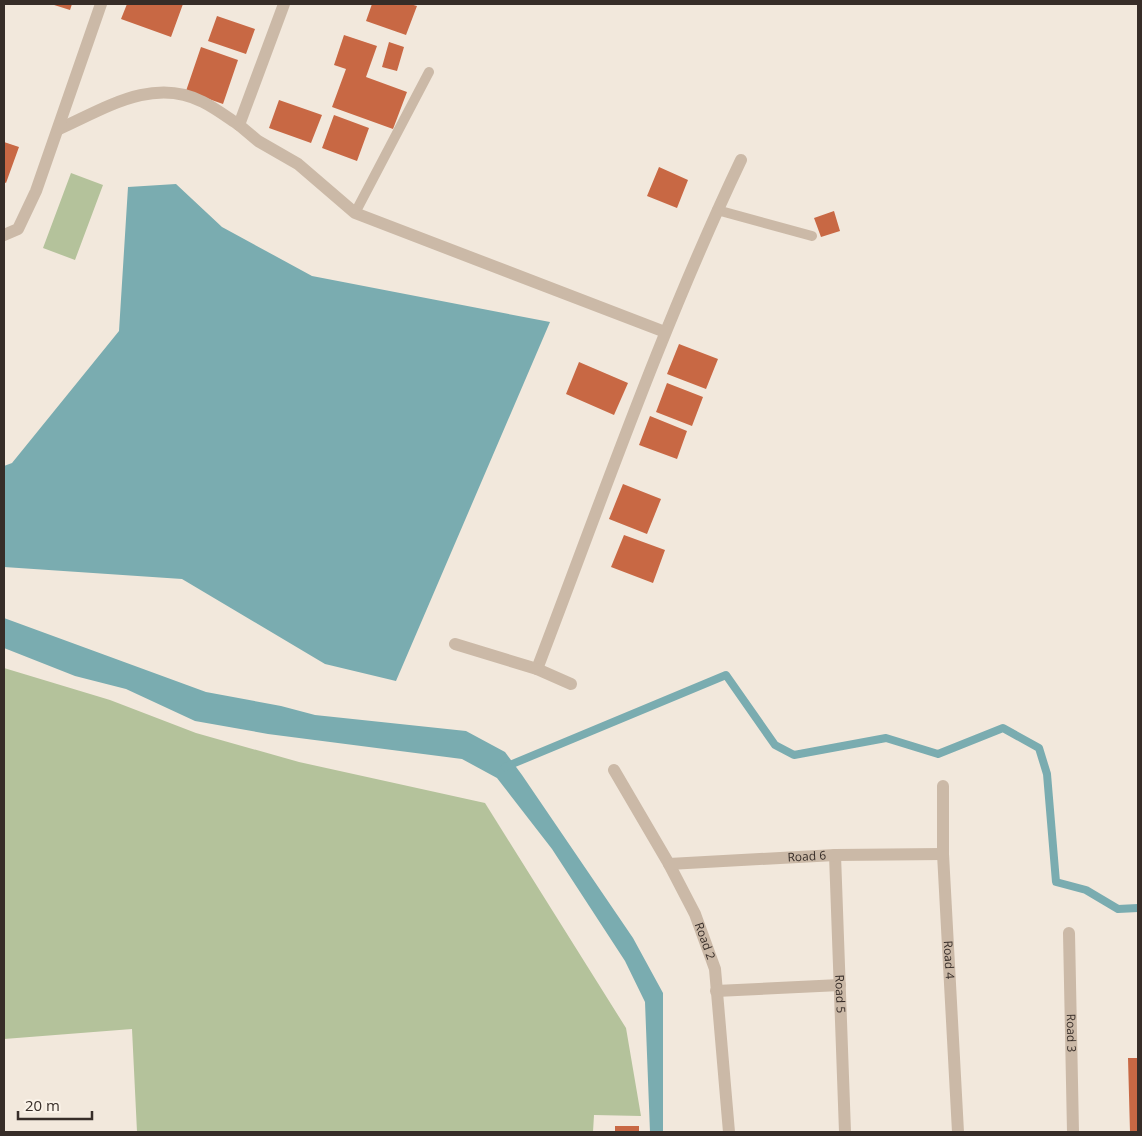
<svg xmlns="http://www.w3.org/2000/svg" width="1142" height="1136" viewBox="0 0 1142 1136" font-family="'Open Sans',sans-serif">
<rect width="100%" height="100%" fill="#f2e8dc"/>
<path fill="#b4c29b" d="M71,173L103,185L75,260L43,248Z
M4,668L110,700L196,733L299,762L485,803L626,1028L641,1116L594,1115L593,1132H137L132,1029L4,1039Z"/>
<path fill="#7aacb0" d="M176,184L222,227L312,276L550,322L396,681L325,664L182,579L4,567V466L12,463L119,331L128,187Z
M4,618L206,692L281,706L315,715L466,731L505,752L522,775L633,938L663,993V1132H650L645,1002L625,961L552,849L497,778L462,759L268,734L195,721L126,689L75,676L4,648Z"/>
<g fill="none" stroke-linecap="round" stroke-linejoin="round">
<path stroke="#7aacb0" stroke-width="8" d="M505,767L726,675L775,745L794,755L886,738L938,754L1003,728L1039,748L1047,774L1056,882L1086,890L1118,909L1138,908"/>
</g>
<path fill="#c86844" d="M51,4H72L70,10Z
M127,4H183L171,37L121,19Z
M372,4H410L417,6L406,35L366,21Z
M217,16L255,29L246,54L208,41Z
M344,35L377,46L366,77L407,92L393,129L332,107L346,69L334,65Z
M389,42L404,47L397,71L382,67Z
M201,47L238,60L223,104L186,91Z
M279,100L322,115L311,143L269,128Z
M334,115L369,128L357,161L322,148Z
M4,142L19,147L6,183L4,182Z
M659,167L688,180L677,208L647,196Z
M834,211L840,231L821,237L814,218Z
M679,344L718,359L706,389L667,374Z
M579,362L628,383L614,415L566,394Z
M667,383L703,397L692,426L656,412Z
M650,416L687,431L677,459L639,445Z
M623,484L661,499L647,534L609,519Z
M624,535L665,550L653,583L611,567Z
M1128,1058H1138V1132H1130Z
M615,1126H639V1132H615Z"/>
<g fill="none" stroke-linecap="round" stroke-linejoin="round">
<path stroke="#cbb9a7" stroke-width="10" d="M717,210L812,236
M355,213L429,72"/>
<g stroke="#cbb9a7" stroke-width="12">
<path d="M239,125L258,141L298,164L355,213L665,332"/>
<path d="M59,129C104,109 153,76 203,102C215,108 227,117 239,125L284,4"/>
<path d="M4,235L18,229L36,191L101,4"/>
<path d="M455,644L537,669C602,499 662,326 741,160"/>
<path d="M537,669L571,684"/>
<path id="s1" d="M614,770L669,864L695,914L715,969L729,1132"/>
<path id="s2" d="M943,786V854L958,1132"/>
<path id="s3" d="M835,855L845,1132"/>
<path id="s4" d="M669,864L835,855L943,854"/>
<path id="s5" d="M1069,933L1073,1132"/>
<path d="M716,991L840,985"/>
</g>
</g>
<g text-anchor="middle" stroke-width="4" stroke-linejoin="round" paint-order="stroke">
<g font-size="12" fill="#372d28" stroke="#faf2e8">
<text dy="4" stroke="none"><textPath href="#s4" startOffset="138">Road 6</textPath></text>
<text dy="4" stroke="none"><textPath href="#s1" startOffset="194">Road 2</textPath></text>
<text dy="4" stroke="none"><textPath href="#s2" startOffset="174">Road 4</textPath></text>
<text dy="4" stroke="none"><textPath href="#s3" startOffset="139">Road 5</textPath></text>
<text dy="4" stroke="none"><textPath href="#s5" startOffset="100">Road 3</textPath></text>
</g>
</g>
<rect width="1142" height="1136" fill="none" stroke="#372d28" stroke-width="10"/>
<path d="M18 1111v8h74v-8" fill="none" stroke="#372d28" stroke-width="2.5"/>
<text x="25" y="1111" font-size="15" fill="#372d28" stroke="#faf2e8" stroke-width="4" paint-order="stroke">20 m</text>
</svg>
